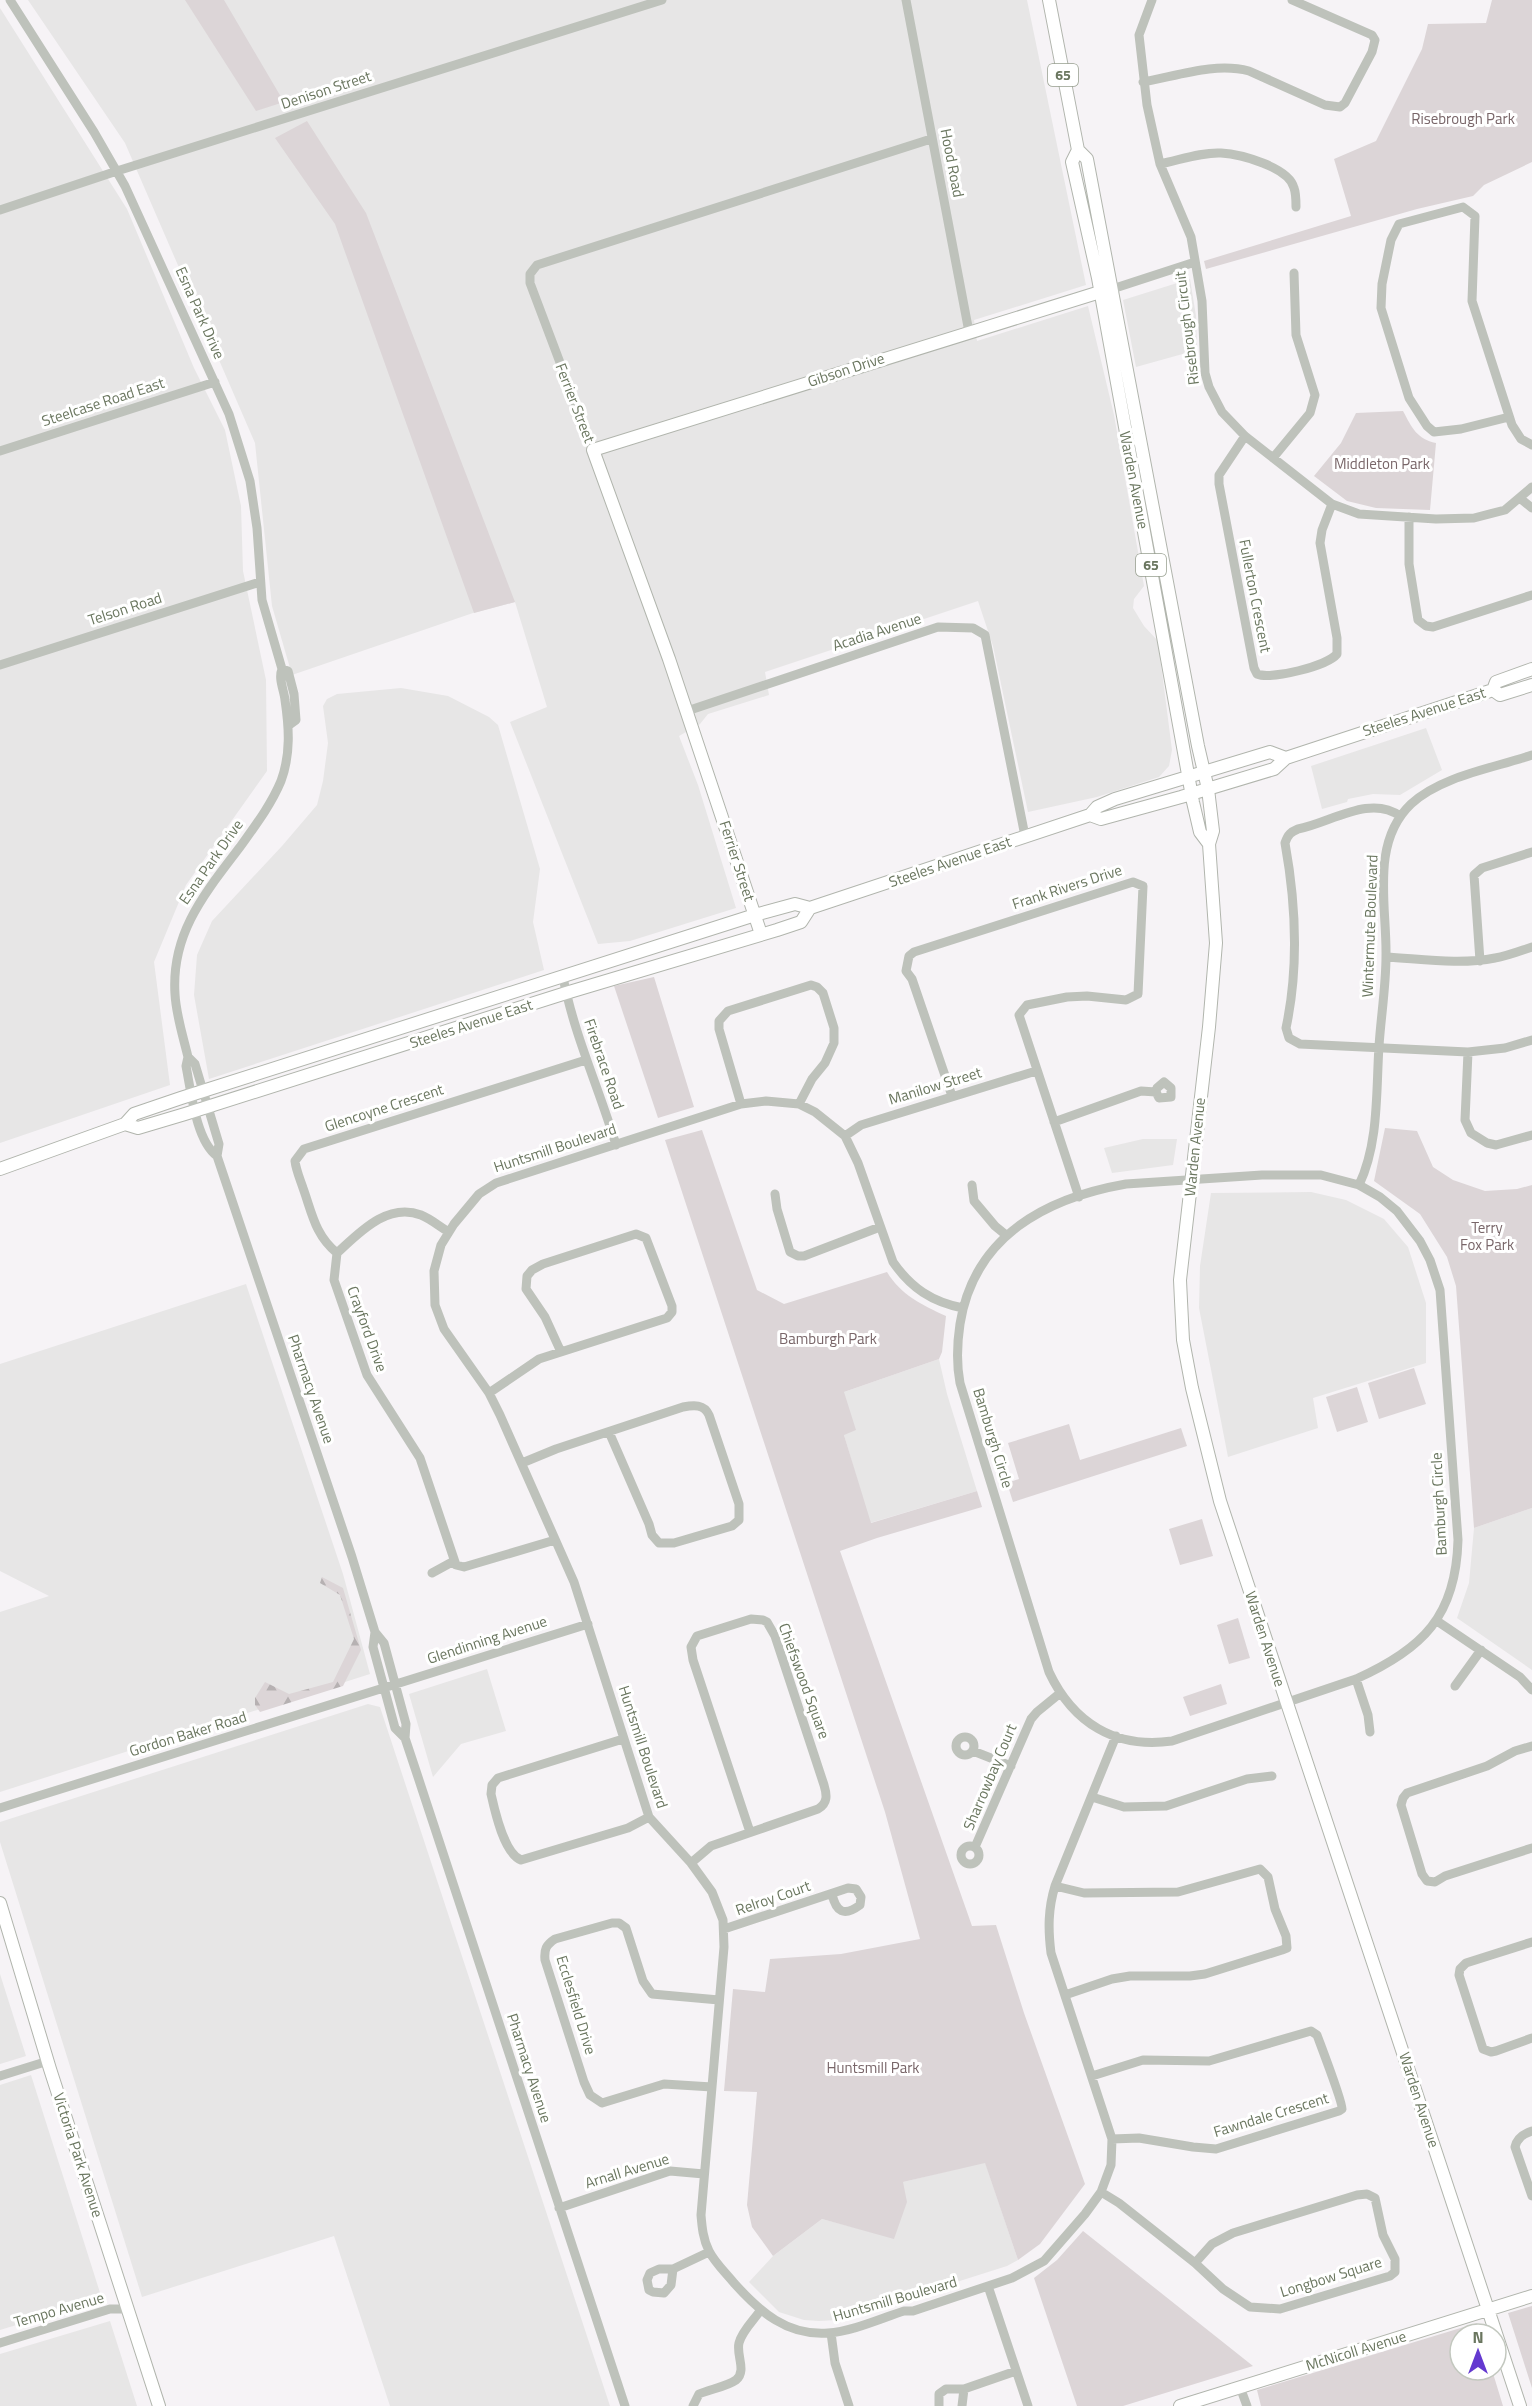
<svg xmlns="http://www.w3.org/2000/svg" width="1532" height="2406" viewBox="0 0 1532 2406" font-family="'Titillium Web',sans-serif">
<defs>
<pattern id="forest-firs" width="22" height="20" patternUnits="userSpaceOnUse" patternTransform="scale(1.5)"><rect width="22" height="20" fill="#dcd5d7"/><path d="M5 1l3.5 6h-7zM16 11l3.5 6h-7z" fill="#b6b1b2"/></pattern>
</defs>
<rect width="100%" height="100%" fill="#f6f3f6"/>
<path fill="#e7e6e6" d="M28,0H1027L1086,285L974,320L977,341L1088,306L1114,415L1144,586L1134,599L1133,608L1144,626L1158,641L1172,750L1169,766L1159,777L1097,797L1028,812L993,646L978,601L765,672L769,695L708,714L700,724L679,736L698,785L736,908L630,941L598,944L510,722L547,707L515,602L473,613L292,675L272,606L255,443L125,143Z
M0,8L127,209L194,368L225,430L241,506L243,571L266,680L267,771L186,885L154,962L170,1085L0,1143Z
M1190,279L1196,316L1197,350L1136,367L1123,300Z
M401,688L448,696L489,717L498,725L540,869L533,922L544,970L209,1079L194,995L197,955L212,921L282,846L317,805L323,781L328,743L323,706L327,699L337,694Z
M1426,728L1442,770L1400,795L1373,794L1348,799L1347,802L1322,809L1311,766Z
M1143,1139H1177L1173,1165L1112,1173L1104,1148Z
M1311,1192L1346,1200L1384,1219L1408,1247L1426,1303V1363L1313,1398L1318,1428L1228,1457L1199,1308L1200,1266L1211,1193Z
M246,1284L343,1574L370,1674L0,1792V1612L49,1596L0,1571V1364Z
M939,1359L947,1394L977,1491L870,1523L844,1435V1392Z
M1532,1508V1670L1457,1618L1469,1583L1474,1528Z
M487,1669L506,1731L461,1744L433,1777L409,1694Z
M368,1704L380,1707L610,2406H390L334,2236L142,2297L0,1842V1822Z
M0,1974L26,2056L0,2064Z
M31,2075L102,2299L0,2330V2085Z
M985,2162L1018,2260L1007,2266L837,2320L819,2321L804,2320L779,2312L749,2282L773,2256L822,2219L894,2238L903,2182Z
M110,2321L137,2406H0V2354Z"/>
<path fill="#dcd5d7" d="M185,0H224L284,102L256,111Z
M1492,0H1532V162L1484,185L1473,196L1417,209L1206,269L1204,261L1351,216L1334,159L1376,141L1422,49L1428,24L1486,23Z
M307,121L366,213L515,602L474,613L335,224L275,138Z
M1403,411C1412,428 1417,439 1436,443L1430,510L1376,508L1347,501L1314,476L1341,443L1356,413Z
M654,977L694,1107L658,1118L614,986Z
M1385,1128L1417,1131L1433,1167L1453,1180L1485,1191L1517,1189L1532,1185V1508L1474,1528L1456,1286L1447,1257L1420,1214L1374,1181Z
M702,1130L757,1290L784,1304L887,1272C901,1295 922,1305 946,1316L942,1352L939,1359L844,1392L856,1430L844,1435L871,1523L977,1491L982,1507L877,1538L840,1551L972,1926L996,1925L1024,2013L1085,2184L1040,2244L1018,2260L985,2163L903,2182L907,2202L894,2239L822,2219L773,2256L752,2227L747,2205L757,2092L724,2091L733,1989L765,1992L770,1959L841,1954L920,1939L885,1812L665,1140Z
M1414,1368L1426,1404L1379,1419L1368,1383Z
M1357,1387L1368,1422L1337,1432L1326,1397Z
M1069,1424L1080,1460L1181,1428L1187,1446L1013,1502L1007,1483L1019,1479L1008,1443Z
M1202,1519L1213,1556L1180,1565L1169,1529Z
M1238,1618L1250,1658L1229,1664L1217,1625Z
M1221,1684L1227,1704L1190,1716L1183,1697Z
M1083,2231L1253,2366L1123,2406H1077L1034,2278L1057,2260Z
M1532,2306V2388L1508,2313Z
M1477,2323L1481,2334H1460V2370H1492L1503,2406H1261L1257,2390Z"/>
<path fill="url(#forest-firs)" d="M322,1577L343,1588L361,1650L343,1686L260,1712L255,1705V1698L265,1682L289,1694L333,1682L354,1639L340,1595L320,1583Z"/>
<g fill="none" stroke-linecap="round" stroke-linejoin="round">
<defs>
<path id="major" d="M1049,0L1078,150L1087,159L1198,746L1208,789L1213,831L1209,844L1216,943L1209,1027L1180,1280L1181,1301L1183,1340L1192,1388L1220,1501L1520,2406
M1078,150L1072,162L1098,278L1193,802L1200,832L1209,844
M1493,690L1500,695L1532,685
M1090,815L1101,819L1181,797L1274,769L1286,758L1493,690L1496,682L1532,669
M761,934L669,659L593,450L1100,292
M125,1124L138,1128L185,1114L566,993L777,930L801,922L810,908
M0,1169L125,1124L134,1114L181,1098L755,915L795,904L810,908L1090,815L1097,807L1115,799L1270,752L1286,758
M0,1903L50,2069L159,2406
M1180,2406L1532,2296"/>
</defs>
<use href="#major" stroke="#b1b5ad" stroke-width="14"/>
<path stroke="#bec2bb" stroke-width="9" d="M10,0L94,132L125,186L229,414L250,481L257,528L262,600L282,669C278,679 284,690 285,700C289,727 291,754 281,781C271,805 255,826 240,847C205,893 171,933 175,994C176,1015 183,1036 188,1057L186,1066C191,1091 196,1141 217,1156
M906,0L969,332
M1152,0L1139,35L1147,105L1160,164L1191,237L1202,301L1205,373L1209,387L1222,412L1245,436L1332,504L1359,514L1436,519L1474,518L1505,510L1532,487
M1143,82C1177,76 1215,62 1249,71L1325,105L1340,107L1345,103L1372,52L1375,40L1372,35L1292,0
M1160,164C1180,160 1201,152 1221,153C1240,154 1289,167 1294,188C1296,193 1296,201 1296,207
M0,210L117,171L662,0
M1106,291L1195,262
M1509,417L1461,429L1434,432L1427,426L1409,398L1381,308L1382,284L1391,240L1399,224L1463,207L1475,216L1472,301L1512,425L1521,439L1532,445
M1245,436L1219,475V484L1254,668L1257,674C1271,680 1327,666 1337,654V638L1320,543L1322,530L1332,504
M593,450L530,283V274L537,265L931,139
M0,451L215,382
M1273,458L1310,413L1315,395L1296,335L1294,273
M1521,499L1532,508
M1409,517V564L1418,620L1426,626L1433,627L1532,595
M0,665L260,582
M282,669L288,671L294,694L296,720L289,725
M687,711L938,627L973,628L985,635L1025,836
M1400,816C1370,794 1330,823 1298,829C1291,832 1288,834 1285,843C1296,904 1299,967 1286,1028L1289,1038L1300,1044L1468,1052L1505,1048L1532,1040
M1386,957C1422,959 1460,965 1495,958C1508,956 1520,951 1532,947
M1480,961L1474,875L1482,868L1532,852
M563,977C574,1035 599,1088 616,1145
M1468,1052L1465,1120L1471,1133L1487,1143L1496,1145L1532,1135
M188,1057L195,1064L219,1144L217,1156L352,1557L375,1632L373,1647L395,1728L405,1738L417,1774L625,2406
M952,1096L912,979L906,971L909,956L914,952L1133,882L1143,886L1138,994L1126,1000L1087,996L1067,997L1027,1005L1019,1015L1079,1197
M741,1104L719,1029V1021L728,1011L811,985L817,987L823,993L834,1028V1043L825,1063L812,1079L799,1104
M1054,1122L1141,1091L1156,1092L1159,1098L1171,1097V1088L1164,1082L1157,1088L1156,1092
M845,1136L861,1125L1036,1071
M1262,1175H1321L1359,1185L1380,1197L1397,1211L1420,1241L1430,1260L1440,1290L1458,1540C1456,1616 1423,1649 1356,1679L1172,1741C1115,1749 1073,1723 1049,1672L960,1383C956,1362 957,1344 960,1324C974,1236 1046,1198 1126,1184Z
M972,1185L974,1201L995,1226L1006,1235
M1359,1185C1379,1143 1376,1092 1379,1046C1381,1016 1386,986 1386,956C1387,906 1370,843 1411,804C1441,776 1494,768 1532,755
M775,1194L777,1209L790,1252L798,1256H804L880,1227
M449,1232C440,1227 431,1219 421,1215C387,1202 359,1233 337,1253L334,1280L367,1375L420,1458L456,1565L464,1567L555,1540
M337,1253C315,1235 312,1213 303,1188C300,1179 296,1170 295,1161L304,1149L586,1060
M963,1308C932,1302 911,1288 893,1262L858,1163L845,1136L815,1112L799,1104L766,1101L741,1104L496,1183L479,1194L454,1224L441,1245L434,1271L435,1305L444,1329L489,1393L500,1415L574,1582L649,1817L691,1863L712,1892L723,1920L724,1947L701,2215C702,2227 703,2239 709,2251C715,2263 726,2273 734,2283C760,2312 787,2336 828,2333C851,2332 882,2318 904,2311H913L1012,2278L1044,2261L1085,2214L1101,2192L1111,2165L1112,2139L1051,1953C1048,1929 1048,1909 1055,1886L1116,1736
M489,1393L539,1359L667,1318L672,1312V1306L646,1238L636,1234L543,1264L532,1270L527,1276L526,1289L545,1317L561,1352
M522,1463L556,1449L683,1407C694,1405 704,1404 709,1415L739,1504V1520L732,1526L674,1543H659L652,1535L649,1524L609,1432
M432,1573L454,1561
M1437,1621L1520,1677L1532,1690
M375,1632L384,1643L406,1724L405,1738
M1356,1679L1368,1715L1370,1732
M1455,1686L1481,1650
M956 1746a9 9 0 1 1 18 0a9 9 0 1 1-18 0Z
M623,1739L498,1778L492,1785L491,1794C495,1812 504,1853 521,1860L628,1828L649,1817
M1532,1746L1515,1751L1487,1766L1407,1793L1403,1798L1401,1805L1422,1874L1427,1881L1435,1882L1445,1876L1532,1848
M973,1751L1011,1766
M1092,1797L1124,1807L1166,1806L1247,1779L1272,1776
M0,1808L588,1624
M961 1855a9 9 0 1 1 18 0a9 9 0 1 1-18 0Z
M975,1847L1031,1719L1037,1712L1059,1694
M691,1863L711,1846L818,1809C828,1803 827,1795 824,1785L775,1636L767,1622L763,1620L751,1619L697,1636L691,1647L693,1660L750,1832
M1055,1886L1084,1893L1178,1892L1260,1869L1268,1877L1275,1909L1286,1936L1287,1948L1282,1950L1205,1974L1190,1976H1130L1112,1979L1065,1995
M724,1929L848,1888L856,1889L861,1897L860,1905C844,1917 836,1912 832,1894
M1532,1942L1466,1963L1460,1969L1459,1975L1483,2049L1491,2052L1496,2051L1532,2038
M0,2076L48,2061
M1092,2076L1143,2060L1209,2061L1311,2031L1317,2035C1321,2046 1343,2103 1342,2109L1339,2111L1216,2149L1193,2147L1139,2138L1112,2139
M712,2087L664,2084L602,2103L590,2095L584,2082L545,1960C544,1949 546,1945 555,1939L612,1923H619L626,1928L643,1981L652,1994L719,2000
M1532,2131C1523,2134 1517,2138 1515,2147L1532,2196
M1101,2192L1119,2203L1195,2263L1223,2289L1250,2307L1280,2309L1390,2276L1395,2272V2259L1383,2235L1375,2198L1367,2194L1357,2195L1233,2233L1212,2244L1195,2263
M559,2208L670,2171L704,2174
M673,2269L671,2285L664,2293L653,2292L649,2290L647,2280L650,2273L659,2269H673L709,2252
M988,2286L1028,2406
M831,2333L835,2363L849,2406
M0,2343L110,2309H128
M1240,2387L1247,2406
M693,2406L699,2394C710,2389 726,2387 736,2380C747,2371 736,2355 739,2343C742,2331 753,2321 760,2311
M939,2406V2394L946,2389H964L1016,2371
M962,2406L964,2389"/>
<use href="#major" stroke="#fff" stroke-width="12"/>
</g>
<g text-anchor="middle" stroke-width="6" stroke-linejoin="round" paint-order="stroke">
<g fill="#fff" stroke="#979f8f" stroke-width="1.5">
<rect x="1048" y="64" width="30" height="22" rx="4.5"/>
<rect x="1136" y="554" width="30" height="22" rx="4.5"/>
</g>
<g font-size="14" font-weight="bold" fill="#6a765f">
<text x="1063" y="80">65</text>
<text x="1151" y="570">65</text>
</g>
<g font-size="15" fill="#6a765f" stroke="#fff">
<text transform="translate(326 90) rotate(-18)" y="5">Denison Street</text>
<text transform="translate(952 163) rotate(79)" y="5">Hood Road</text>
<text transform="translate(200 313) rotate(66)" y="5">Esna Park Drive</text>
<text transform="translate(1187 328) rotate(-97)" y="5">Risebrough Circuit</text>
<text transform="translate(846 370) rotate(-18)" y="5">Gibson Drive</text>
<text transform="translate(103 402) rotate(-18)" y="5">Steelcase Road East</text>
<text transform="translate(575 403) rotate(69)" y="5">Ferrier Street</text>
<text transform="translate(1134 480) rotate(79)" y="5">Warden Avenue</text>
<text transform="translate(1255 596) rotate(79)" y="5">Fullerton Crescent</text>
<text transform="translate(125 609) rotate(-18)" y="5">Telson Road</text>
<text transform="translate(877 632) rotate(-18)" y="5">Acadia Avenue</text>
<text transform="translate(1424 712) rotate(-18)" y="5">Steeles Avenue East</text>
<text transform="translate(737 861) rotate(72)" y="5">Ferrier Street</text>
<text transform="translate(211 862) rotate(-55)" y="5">Esna Park Drive</text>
<text transform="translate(950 862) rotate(-19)" y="5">Steeles Avenue East</text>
<text transform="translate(1067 887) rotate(-18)" y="5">Frank Rivers Drive</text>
<text transform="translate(1370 926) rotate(-88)" y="5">Wintermute Boulevard</text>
<text transform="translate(471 1024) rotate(-18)" y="5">Steeles Avenue East</text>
<text transform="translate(604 1064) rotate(71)" y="5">Firebrace Road</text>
<text transform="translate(935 1086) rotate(-17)" y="5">Manilow Street</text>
<text transform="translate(384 1108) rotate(-18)" y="5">Glencoyne Crescent</text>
<text transform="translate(1195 1147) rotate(-84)" y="5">Warden Avenue</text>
<text transform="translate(555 1148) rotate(-18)" y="5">Huntsmill Boulevard</text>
<text transform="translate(367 1329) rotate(70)" y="5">Crayford Drive</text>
<text transform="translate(311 1389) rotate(71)" y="5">Pharmacy Avenue</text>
<text transform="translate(993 1438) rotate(73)" y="5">Bamburgh Circle</text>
<text transform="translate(1439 1504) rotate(-93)" y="5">Bamburgh Circle</text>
<text transform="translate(1265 1639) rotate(72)" y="5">Warden Avenue</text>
<text transform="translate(487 1640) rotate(-18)" y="5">Glendinning Avenue</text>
<text transform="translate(804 1681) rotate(70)" y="5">Chiefswood Square</text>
<text transform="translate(188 1734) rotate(-17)" y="5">Gordon Baker Road</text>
<text transform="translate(643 1747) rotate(72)" y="5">Huntsmill Boulevard</text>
<text transform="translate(990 1777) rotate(-67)" y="5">Sharrowbay Court</text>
<text transform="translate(773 1898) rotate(-19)" y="5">Relroy Court</text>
<text transform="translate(576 2005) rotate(73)" y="5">Ecclesfield Drive</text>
<text transform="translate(529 2068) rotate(72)" y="5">Pharmacy Avenue</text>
<text transform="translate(1419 2100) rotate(72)" y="5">Warden Avenue</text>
<text transform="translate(1271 2115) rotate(-17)" y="5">Fawndale Crescent</text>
<text transform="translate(78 2155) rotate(72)" y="5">Victoria Park Avenue</text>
<text transform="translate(627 2171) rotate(-17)" y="5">Arnall Avenue</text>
<text transform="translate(1331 2277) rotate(-17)" y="5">Longbow Square</text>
<text transform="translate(895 2299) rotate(-16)" y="5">Huntsmill Boulevard</text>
<text transform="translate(59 2310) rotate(-16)" y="5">Tempo Avenue</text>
<text transform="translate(1356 2351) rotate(-17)" y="5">McNicoll Avenue</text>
</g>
<g font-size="15" fill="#796669" stroke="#fff">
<text x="1463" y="124">Risebrough Park</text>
<text x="1382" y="469">Middleton Park</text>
<text x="1487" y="1233">Terry<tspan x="1487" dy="17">Fox Park</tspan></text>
<text x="828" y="1344">Bamburgh Park</text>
<text x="873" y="2073">Huntsmill Park</text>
</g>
</g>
<g transform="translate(1478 2352)"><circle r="28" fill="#ffffff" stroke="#c3c8bf" stroke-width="1.5"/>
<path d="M0-4.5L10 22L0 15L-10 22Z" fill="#6439d0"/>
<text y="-9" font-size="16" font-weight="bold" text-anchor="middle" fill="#6a765f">N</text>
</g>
</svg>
